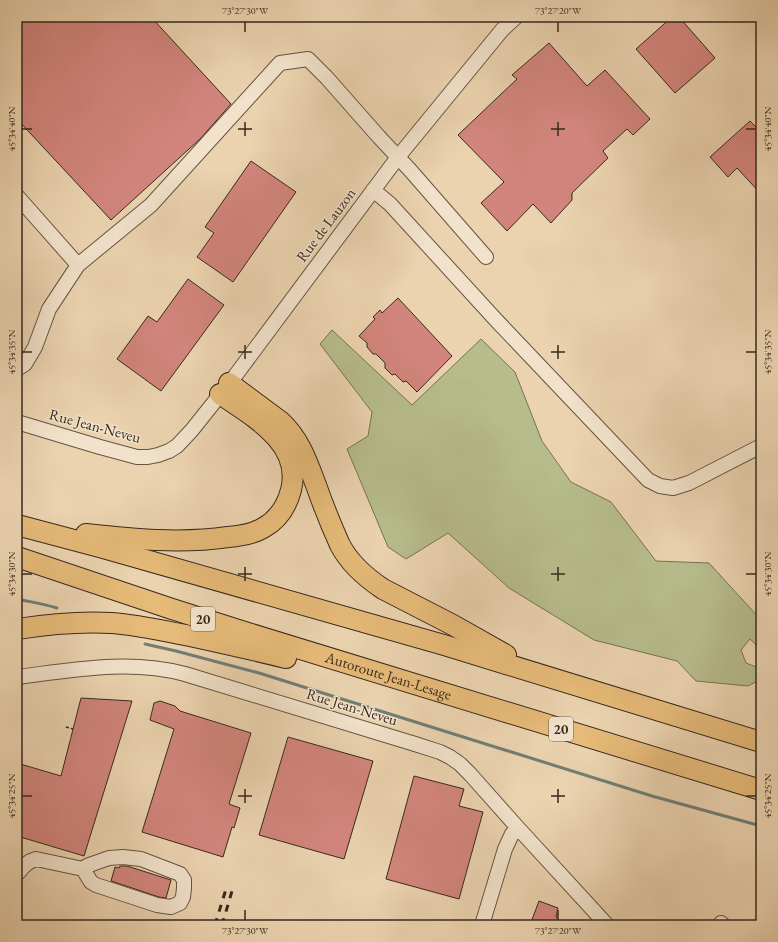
<svg xmlns="http://www.w3.org/2000/svg" width="778" height="942" viewBox="0 0 778 942" font-family="'EB Garamond',serif">
<rect width="100%" height="100%" fill="#ebd3af"/>
<filter id="stains"><feTurbulence type="fractalNoise" baseFrequency=".005" numOctaves="4"/><feColorMatrix values="0 0 0 0 .2 0 0 0 0 .09 0 0 0 0 .02 0 0 0 .5 -.17"/></filter>
<radialGradient id="worn" r=".72"><stop offset=".6" stop-color="#630" stop-opacity="0"/><stop offset="1" stop-color="#630" stop-opacity=".3"/></radialGradient>
<path fill="#b7bc8b" stroke="#777254" d="M332,330L412,405L481,339L515,372L542,441L571,482L611,502L656,561L709,563L761,620V650L750,639L741,650L746,663L761,669V679L748,686L696,681L677,661L594,640L509,588L448,533L406,559L388,547L347,449L368,436L372,412L320,344Z"/>
<g fill="none" stroke-linecap="round" stroke-linejoin="round">
<path stroke="#717e75" stroke-width="3" d="M17,599C31,602 44,604 57,608
M145,644L176,651L259,673L652,796L761,826"/>
</g>
<path fill="#d2857d" stroke="#37291e" d="M17,17H151L231,104L200,139L111,220L17,119Z
M672,17H679L715,58L675,93L636,49Z
M549,43L587,86L605,70L650,119L633,135L627,129L603,151L608,158L572,193V200L551,223L533,204L507,231L481,203L504,182L458,135L517,79L512,75Z
M750,121L761,132V194L737,168L728,177L710,157Z
M251,161L296,192L233,282L197,257L214,233L205,227Z
M188,279L224,305L161,391L117,359L148,316L157,322Z
M398,298L452,356L417,392L406,381L403,382L395,374L392,375L385,368V363L376,354H373L367,347V343L359,336L375,319L373,317L380,310L382,313Z
M81,698L132,701L84,856L17,836V763L61,776Z
M160,701L175,706L180,711L251,733L229,804L240,808L234,828L232,827L223,857L142,832L174,729L150,720L154,703Z
M288,737L373,761L344,859L259,835Z
M414,776L464,789L459,806L483,812L459,899L386,879Z
M120,866H127L171,880L166,898L159,897L111,881L115,867L119,868Z
M539,901L558,908L556,917L563,925H530Z"/>
<g fill="none" stroke-linecap="round" stroke-linejoin="round">
<defs>
<path id="minor" d="M373,190L390,204L496,320L648,480L660,486L673,488L689,483L761,446
M17,196L78,265
M17,369L25,364L35,347L49,309L78,265L151,205L280,63L308,59L327,78L379,137L410,170L486,257
M17,422L100,447L137,457H148L158,455L169,451L177,446L192,430L235,376L398,157L502,30L516,17
M17,677C73,670 129,659 185,674L415,744L440,752L450,757L460,764L470,774L518,828L607,925
M17,871L19,872C23,866 29,861 36,859L83,869L87,866L92,864L109,858L123,857L141,859L180,874L184,880V888L183,897L180,903L171,907L157,905L96,885L91,882L83,869
M721,923L723,925
M482,925L505,849L512,834L518,828"/>
<g id="highway">
<path d="M229,383L280,421C299,438 307,461 316,485C323,505 331,525 340,545C350,564 365,577 383,589L453,625L506,655"/>
<path d="M17,525L100,547L444,645L761,742"/>
<path d="M86,534C133,539 180,544 228,537C240,536 253,534 263,528C278,520 287,505 291,490C303,443 252,416 220,394"/>
<path id="s1" d="M17,557L172,609L248,633L761,790"/>
<path d="M17,629C49,624 80,621 112,623C138,625 164,631 190,636C222,643 254,650 286,658"/>
</g>
</defs>
<use href="#minor" stroke="#645442" stroke-width="16"/>
<use href="#highway" stroke="#37291e" stroke-width="22"/>
<path stroke="#37291e" stroke-width="1.5" stroke-dasharray="3 2" stroke-linecap="butt" d="M17,134L24,127
M66,727L73,729"/>
<use href="#minor" stroke="#f2e2cb" stroke-width="14"/>
<use href="#highway" stroke="#e6ba78" stroke-width="20"/>
<path stroke="#37291e" stroke-width="3" stroke-dasharray="7 7" stroke-linecap="butt" d="M215,925L226,889
M222,925L232,891"/>
</g>
<path fill="none" stroke="#37291e" stroke-width="1.5" d="M245,22V32M558,22V32M245,122V136M558,122V136M22,129H32M238,129H252M551,129H565M746,129H756M245,345V359M558,345V359M22,352H32M238,352H252M551,352H565M746,352H756M245,567V581M558,567V581M22,574H32M238,574H252M551,574H565M746,574H756M245,789V803M558,789V803M22,796H32M238,796H252M551,796H565M746,796H756M245,910V920M558,910V920"/>
<g text-anchor="middle" stroke-width="3" stroke-linejoin="round" paint-order="stroke">
<g fill="#f2e2cb" stroke="#6f6052" stroke-width="1">
<rect x="191" y="607" width="24" height="24" rx="3"/>
<rect x="549" y="717" width="24" height="24" rx="3"/>
</g>
<g font-size="14" font-weight="bold" fill="#37291e">
<text x="203" y="624">20</text>
<text x="561" y="734">20</text>
</g>
<g font-size="15" fill="#37291e" stroke="#f2e2cb">
<text transform="translate(326 225) rotate(-53)" y="5">Rue de Lauzon</text>
<text transform="translate(95 426) rotate(15)" y="5">Rue Jean-Neveu</text>
<text dy="5" stroke="none"><textPath href="#s1" startOffset="390">Autoroute Jean-Lesage</textPath></text>
<text transform="translate(352 707) rotate(17)" y="5">Rue Jean-Neveu</text>
</g>
</g>
<rect width="778" height="942" fill="none" stroke="#ebd3af" stroke-width="44"/>
<rect x="22" y="22" width="734" height="898" fill="none" stroke="#37291e" stroke-width="1.5"/>
<g font-size="10" text-anchor="middle" fill="#37291e">
<text x="245" y="14">73°27'30"W</text>
<text x="558" y="14">73°27'20"W</text>
<text transform="translate(11 129) rotate(-90)" y="4">45°34'40"N</text>
<text transform="translate(767 129) rotate(-90)" y="4">45°34'40"N</text>
<text transform="translate(11 352) rotate(-90)" y="4">45°34'35"N</text>
<text transform="translate(767 352) rotate(-90)" y="4">45°34'35"N</text>
<text transform="translate(11 574) rotate(-90)" y="4">45°34'30"N</text>
<text transform="translate(767 574) rotate(-90)" y="4">45°34'30"N</text>
<text transform="translate(11 796) rotate(-90)" y="4">45°34'25"N</text>
<text transform="translate(767 796) rotate(-90)" y="4">45°34'25"N</text>
<text x="245" y="934">73°27'30"W</text>
<text x="558" y="934">73°27'20"W</text>
</g>
<rect width="100%" height="100%" filter="url(#stains)"/>
<rect width="100%" height="100%" fill="url(#worn)"/>
</svg>
